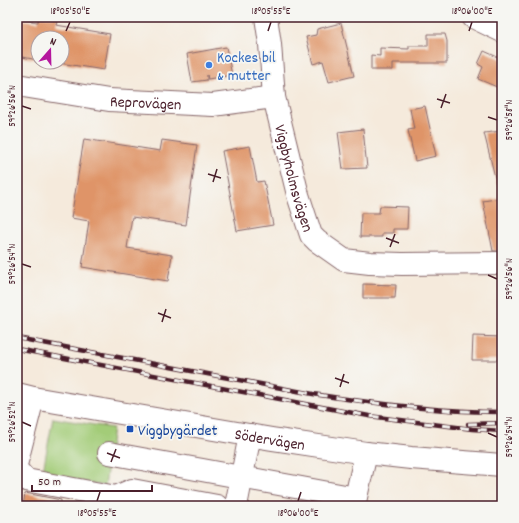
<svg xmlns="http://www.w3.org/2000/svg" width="519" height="523" viewBox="0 0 519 523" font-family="Dekko,sans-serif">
<rect width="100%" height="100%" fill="#f6f6f2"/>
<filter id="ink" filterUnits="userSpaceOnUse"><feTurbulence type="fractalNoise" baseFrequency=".025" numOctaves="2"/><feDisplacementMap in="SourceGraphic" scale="8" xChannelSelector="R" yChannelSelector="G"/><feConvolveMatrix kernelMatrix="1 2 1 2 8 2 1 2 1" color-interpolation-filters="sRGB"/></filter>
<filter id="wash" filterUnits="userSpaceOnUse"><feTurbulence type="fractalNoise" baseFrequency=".012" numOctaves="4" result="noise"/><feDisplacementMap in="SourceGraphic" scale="16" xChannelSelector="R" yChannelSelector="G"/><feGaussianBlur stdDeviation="0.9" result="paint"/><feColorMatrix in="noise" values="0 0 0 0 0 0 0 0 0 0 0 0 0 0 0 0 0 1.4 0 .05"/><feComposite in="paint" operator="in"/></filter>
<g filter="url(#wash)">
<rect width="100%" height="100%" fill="#f5eadc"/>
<path fill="#a3cc78" stroke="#767652" d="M53,418L113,428L105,486L43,475L44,465Z"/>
<g id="blocks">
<path fill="#df9467" d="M39,17H58L56,25L110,34L104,70L53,62H62V38H38V60L17,56V19L38,22Z
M341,23L354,76L329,82L323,61L313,64L306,37L316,35L317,29Z
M428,34H445L447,41V63H393V70H371V55L380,56V48L409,49V46H428Z
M226,47L232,75L208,79L207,75V80L192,82L187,54Z
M484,51L502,59V76L497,87L478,79L483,67L478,64Z
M425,106L436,156L415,161L408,130L414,129L410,109Z
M363,129L367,168L343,169L338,132Z
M502,131V184L497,185L484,133Z
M84,139L160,151L162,140L197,145L186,225L132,217L127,248L172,255L168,281L82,267L89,221L71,218Z
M250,146L257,182L264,181L273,225L237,231L222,151Z
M502,198V251H493L483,201Z
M380,206L408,207L407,229H393V233H382V237H360L361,213H379Z
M363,284L396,285L395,298H363Z
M473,336L502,337V360H472Z
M25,493L61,500V506H23Z"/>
</g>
</g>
<g filter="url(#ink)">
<use href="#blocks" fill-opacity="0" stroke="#866669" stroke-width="1"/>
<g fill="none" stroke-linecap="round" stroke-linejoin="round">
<defs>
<g id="minor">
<path id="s1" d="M266,17L270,44L274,97L298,195L311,235L317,241L344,260L370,263L402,264L502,263"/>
<path d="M473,17L502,31"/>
<path id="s2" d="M17,85L109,100L213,105L274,97"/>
<path id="s3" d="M17,394L33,398L272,439L366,453L411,458L502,465"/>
<path d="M109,453L345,496"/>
<path d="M17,461L33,398"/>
<path d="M17,470L26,480L116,497L132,490L217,506"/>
<path d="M236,506L250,435"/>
<path d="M354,506L366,453"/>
</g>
</defs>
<use href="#minor" stroke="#866669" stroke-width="24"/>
<use href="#minor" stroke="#fff" stroke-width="22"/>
<defs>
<path id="rail" d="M17,338L313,394C376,404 439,412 502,412
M17,349L369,416L472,429L502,431
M468,424L502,423"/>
</defs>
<use href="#rail" stroke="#4a1f2b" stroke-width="4.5"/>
<use href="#rail" stroke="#f6f6f2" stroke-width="3" stroke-dasharray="9" stroke-linecap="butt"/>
</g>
</g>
<path fill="none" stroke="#4a1f2b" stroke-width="1.5" d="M66,31L70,22M268,31L271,22M469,31L472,22M437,99L450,103M22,106L31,109M441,108L446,94M488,117L497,120M208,174L221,178M213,182L217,169M386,238L399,243M390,247L395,234M22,264L31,267M488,275L497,279M158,313L171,318M162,322L166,309M335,378L349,383M340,387L344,374M22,422L31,426M488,433L497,437M107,453L120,458M111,462L116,449M97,501L100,492M298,501L301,492"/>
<circle fill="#3f7fe0" stroke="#f6f6f2" stroke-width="1.5" cx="209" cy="65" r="4"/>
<rect fill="#1a4fb4" stroke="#f6f6f2" stroke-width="1.5" x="126" y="425" width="8" height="8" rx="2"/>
<g text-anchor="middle" stroke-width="3.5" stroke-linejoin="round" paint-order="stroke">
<g font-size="16" fill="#366cbe" stroke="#f6f6f2" text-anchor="start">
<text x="217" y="62">Kockes bil<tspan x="217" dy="18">&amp; mutter</tspan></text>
</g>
<g font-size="16" fill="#4a1f2b" stroke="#f6f6f2">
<text dy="6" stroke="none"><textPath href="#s2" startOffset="130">Reprovägen</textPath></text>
<text dy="6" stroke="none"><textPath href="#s1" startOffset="164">Viggbyholmsvägen</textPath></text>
<text dy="6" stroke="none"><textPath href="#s3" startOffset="257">Södervägen</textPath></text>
</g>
<g font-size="16" fill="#164399" stroke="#f6f6f2" text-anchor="start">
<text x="138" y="435">Viggbygärdet</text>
</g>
</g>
<rect width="519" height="523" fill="none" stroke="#f6f6f2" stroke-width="44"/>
<g transform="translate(50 50) rotate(20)"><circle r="19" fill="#f6f6f2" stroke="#b1a0a2"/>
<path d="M0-3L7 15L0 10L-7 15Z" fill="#b5179e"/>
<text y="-6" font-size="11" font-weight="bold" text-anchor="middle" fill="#4a1f2b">N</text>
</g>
<path d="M32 485v6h120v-6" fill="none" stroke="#4a1f2b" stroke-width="2"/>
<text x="38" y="485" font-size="12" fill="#4a1f2b" stroke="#f6f6f2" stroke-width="3" paint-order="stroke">50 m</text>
<rect x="22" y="22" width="475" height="479" fill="none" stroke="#4a1f2b" stroke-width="1.5"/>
<g font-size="10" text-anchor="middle" fill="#4a1f2b">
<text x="70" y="14">18°05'50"E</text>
<text x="271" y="14">18°05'55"E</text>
<text x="472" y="14">18°06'00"E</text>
<text transform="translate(11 106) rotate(-90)" y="4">59°26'56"N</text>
<text transform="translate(508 120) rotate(-90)" y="4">59°26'58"N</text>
<text transform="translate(11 264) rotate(-90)" y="4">59°26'54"N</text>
<text transform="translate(508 279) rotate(-90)" y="4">59°26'56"N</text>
<text transform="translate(11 422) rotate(-90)" y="4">59°26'52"N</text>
<text transform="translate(508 437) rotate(-90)" y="4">59°26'54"N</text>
<text x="97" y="516">18°05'55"E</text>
<text x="298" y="516">18°06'00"E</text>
</g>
</svg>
